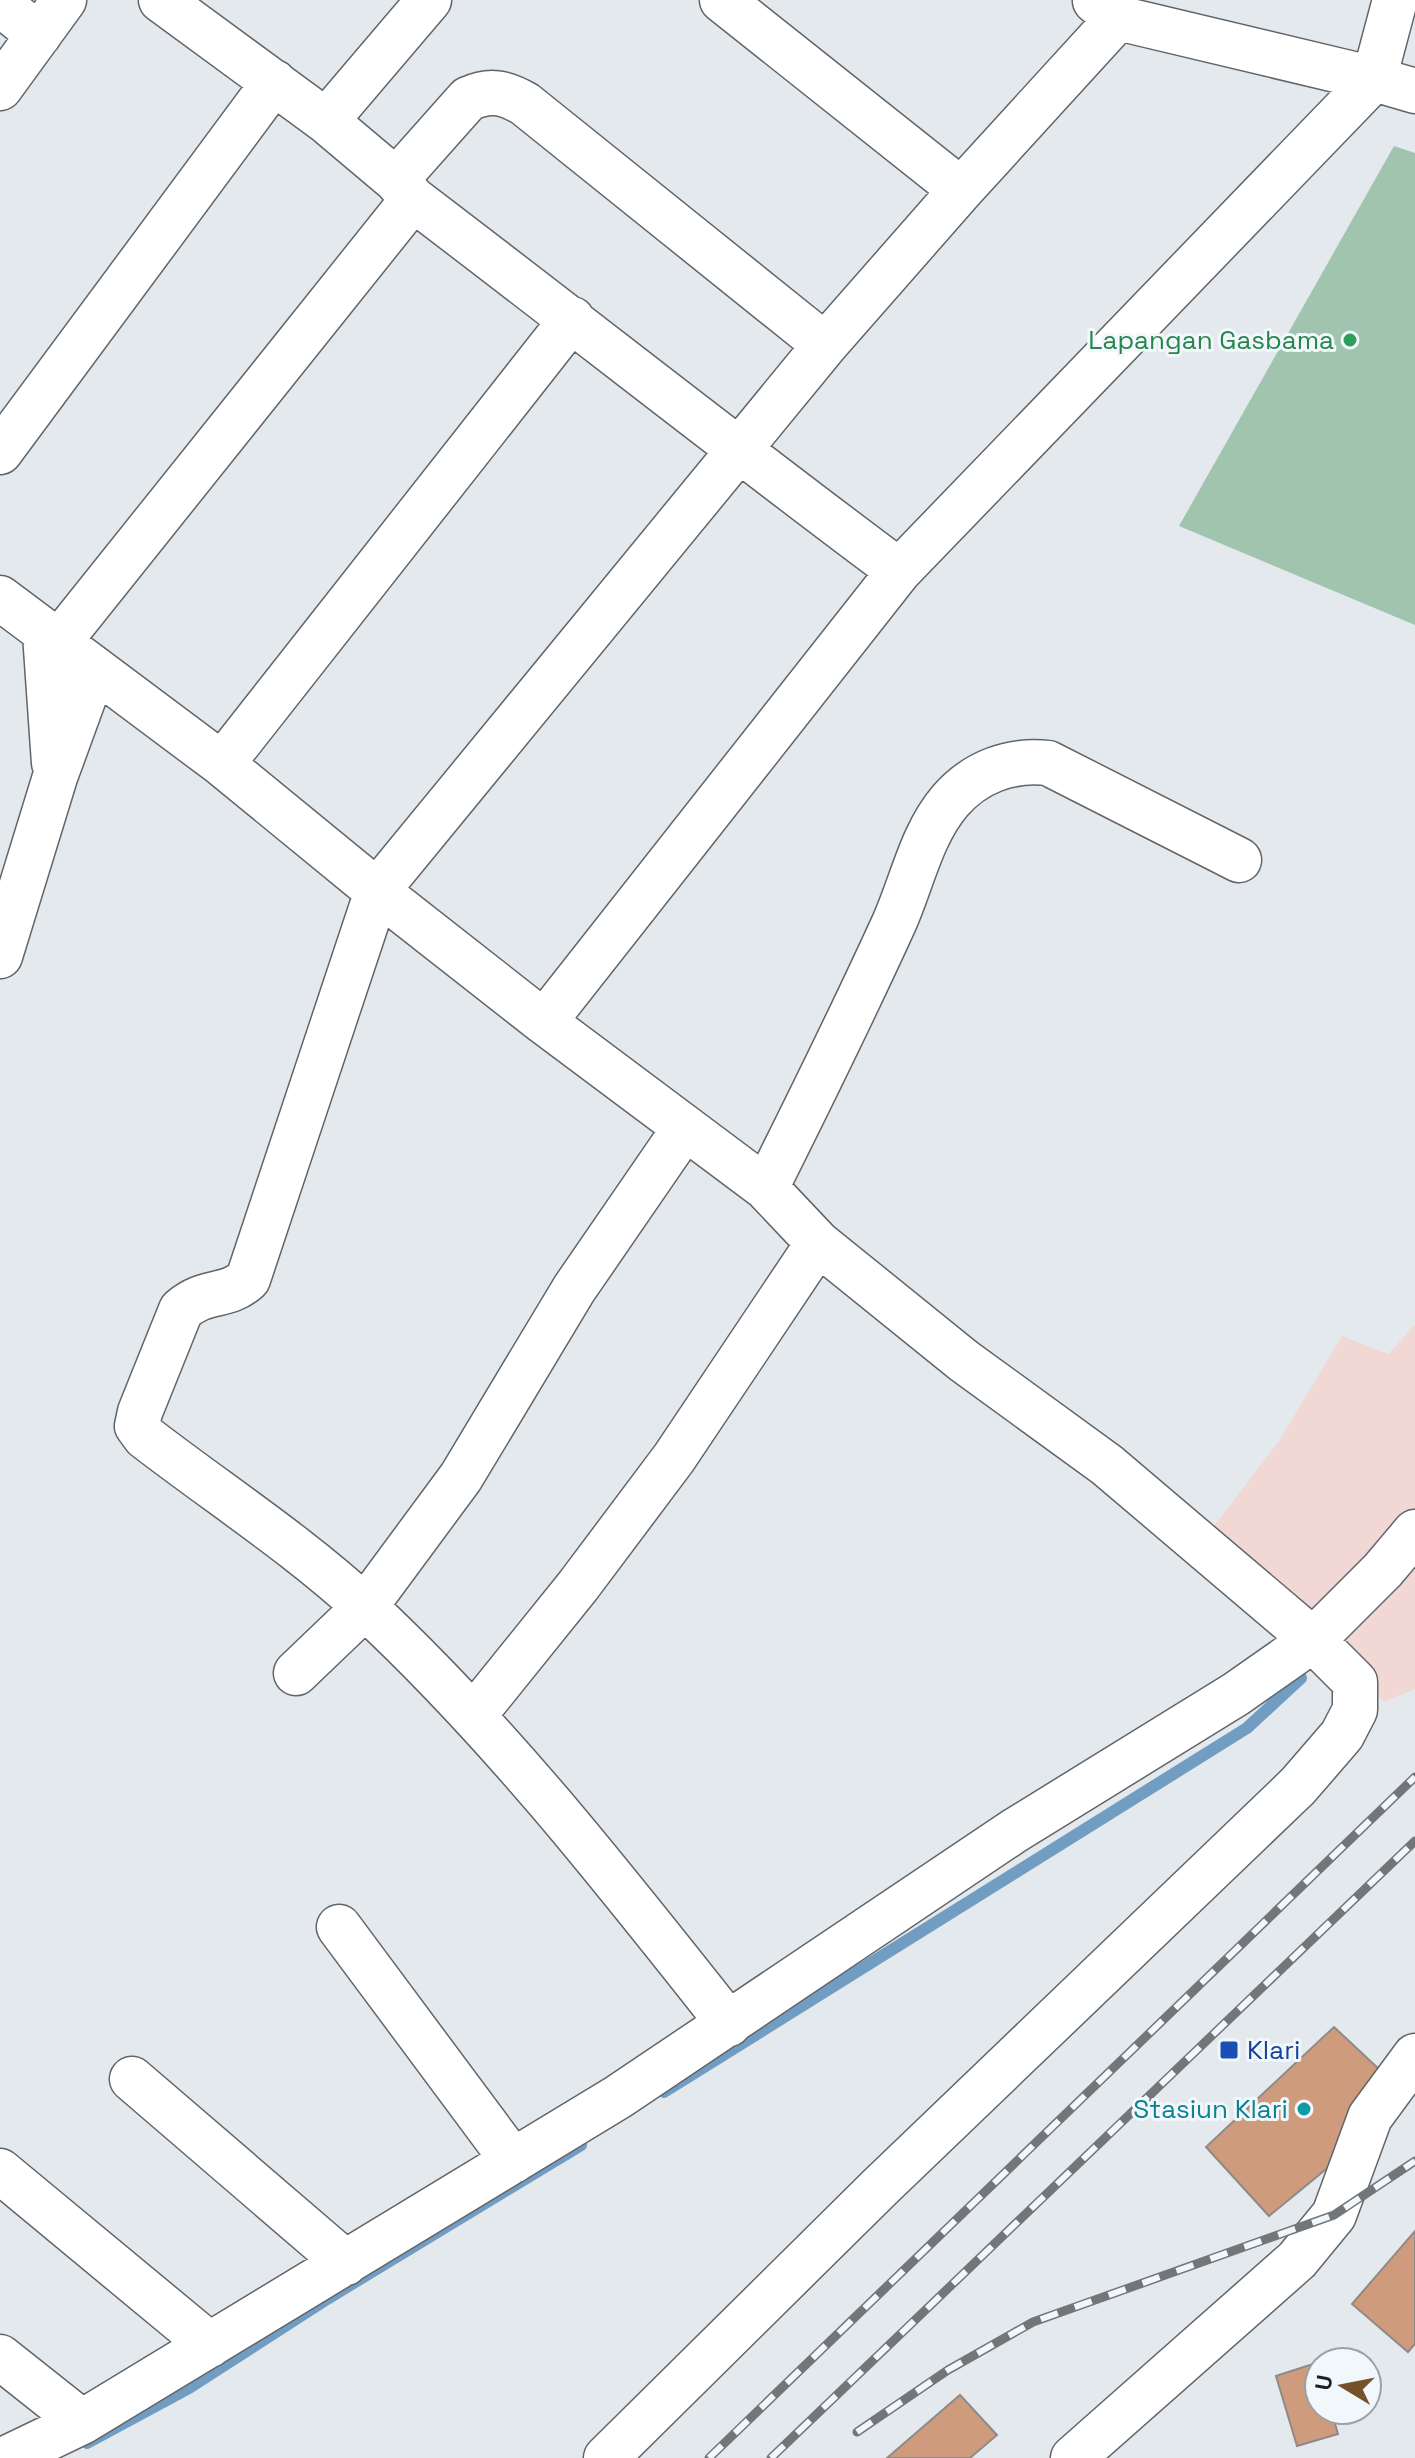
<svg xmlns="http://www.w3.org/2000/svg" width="1415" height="2458" viewBox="0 0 1415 2458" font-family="'Space Grotesk',sans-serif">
<rect width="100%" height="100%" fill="#e4e9ee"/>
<path fill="#f2d8d5" d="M1415,1325V1689L1384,1702L1214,1526L1279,1441L1342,1336L1388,1354Z"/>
<path fill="#a1c4af" d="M1394,146L1415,153V625L1179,526Z"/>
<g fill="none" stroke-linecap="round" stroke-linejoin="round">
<path stroke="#729dc3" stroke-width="12" d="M664,2092L1247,1728L1301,1678
M87,2443L189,2388L327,2299L581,2145"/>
</g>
<path fill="#ce9c7d" stroke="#908a87" stroke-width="2" d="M1334,2027L1381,2071L1331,2165L1269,2216L1206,2147Z
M1415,2231V2344L1408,2352L1352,2304Z
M1316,2363L1319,2372V2410H1331L1338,2434L1297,2446L1276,2376Z
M960,2395L997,2435L970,2458H887Z"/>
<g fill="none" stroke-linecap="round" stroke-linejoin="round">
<defs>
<path id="minor" d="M161,0L326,121L396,180L413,199C575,322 735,449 899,571
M722,0L961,190
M1095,1L1118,18L1374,79L1415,91
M0,4L39,35
M0,88L64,0
M326,121L429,0
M396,180L468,99C490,89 504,92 525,104L825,345
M0,452L274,82
M0,598L222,764L377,891L544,1022L766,1188L818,1243L964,1361L1107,1465L1313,1640L1236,1694L1014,1831L618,2097L82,2422L7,2458
M45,634L54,763
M58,643L413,199
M222,764L572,319
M0,956L55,777L94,670
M544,1022L899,571L1374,79L1395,0
M766,1188C810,1100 853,1013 894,923C912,883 921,835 950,801C975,772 1010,759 1048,763L1239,860
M296,1673L365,1607L461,1477L574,1289L684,1129
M474,1715L578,1586L674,1458L818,1243
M339,1927L513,2161
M729,2024C615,1880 501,1734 366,1608C298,1545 219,1494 145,1437L137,1426L140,1412L181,1310C206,1288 226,1299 248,1279L377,891L825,345L961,190L1118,18
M132,2079L346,2263
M0,2171L210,2345
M0,2357L82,2422
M606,2458L879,2188L1298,1786L1342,1735L1355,1710V1682L1313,1640L1383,1570L1415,1532
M1073,2458L1297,2260L1334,2215L1370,2117L1415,2056"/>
</defs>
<use href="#minor" stroke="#616569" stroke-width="47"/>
<use href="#minor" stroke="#fff" stroke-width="44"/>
<defs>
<path id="rail" d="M857,2432L948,2370L1033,2322L1334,2215L1415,2161
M709,2458L1415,1777
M771,2458L1415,1841"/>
</defs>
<use href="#rail" stroke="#737679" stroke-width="9"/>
<use href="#rail" stroke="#f2f7fb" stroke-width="6" stroke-dasharray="18" stroke-linecap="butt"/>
</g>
<circle fill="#2e9e5b" stroke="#f2f7fb" stroke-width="3" cx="1350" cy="340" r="8"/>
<rect fill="#1a4fb4" stroke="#f2f7fb" stroke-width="3" x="1219" y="2040" width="20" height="20" rx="4"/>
<circle fill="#0f9aa8" stroke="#f2f7fb" stroke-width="3" cx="1304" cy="2109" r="8"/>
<g text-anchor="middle" stroke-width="6" stroke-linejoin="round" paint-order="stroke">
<g font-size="26" fill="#27864d" stroke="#f2f7fb" text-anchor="end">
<text x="1334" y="349">Lapangan Gasbama</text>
</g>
<g font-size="26" fill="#164399" stroke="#f2f7fb" text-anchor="start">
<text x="1247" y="2059">Klari</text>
</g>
<g font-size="26" fill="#0d838f" stroke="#f2f7fb" text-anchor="end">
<text x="1288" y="2118">Stasiun Klari</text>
</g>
</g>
<g transform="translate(1343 2386) rotate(280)"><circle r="38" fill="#f2f7fb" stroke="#9da1a3" stroke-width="2"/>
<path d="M0-6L14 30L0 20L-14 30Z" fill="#75522b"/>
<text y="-12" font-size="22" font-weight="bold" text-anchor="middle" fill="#1d1f20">U</text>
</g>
</svg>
